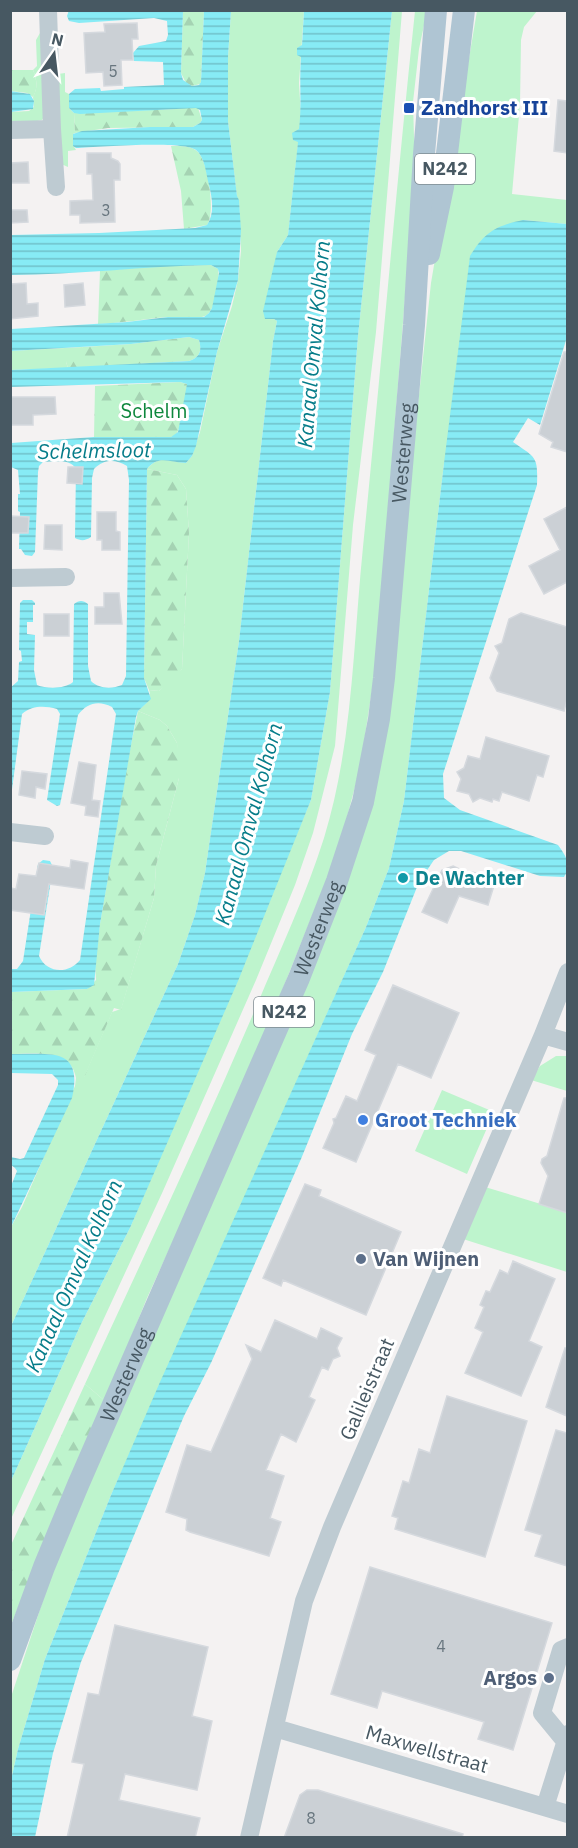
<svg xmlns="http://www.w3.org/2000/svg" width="578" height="1848" viewBox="0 0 578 1848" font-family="'IBM Plex Sans',sans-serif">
<defs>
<pattern id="forest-firs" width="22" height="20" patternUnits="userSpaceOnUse" patternTransform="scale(1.5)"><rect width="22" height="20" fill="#bef4cd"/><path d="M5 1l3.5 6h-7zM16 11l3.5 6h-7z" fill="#a5d3b3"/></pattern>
<pattern id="water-rules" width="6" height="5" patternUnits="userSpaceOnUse" patternTransform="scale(1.5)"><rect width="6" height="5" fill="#87ebf5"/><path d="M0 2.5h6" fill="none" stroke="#70c1ca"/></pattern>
</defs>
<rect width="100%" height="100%" fill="#f4f2f2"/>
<path fill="#bef4cd" d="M231,11H304L299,83L301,117L288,235L277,252L274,319L277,321L273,341L239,641L205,873L195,915L178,964L11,1326V1227L22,1207L75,1086L76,1078L84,1077L112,1012L121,1009L154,898L156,866L179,778L177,743L167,726L160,720L138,711C145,703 153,701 149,690L159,691L182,669L189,533L186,489L177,475L147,469C159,454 170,462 186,463L192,456L200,432L217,352L232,306L238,280L241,251L239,200L237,197L228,121V57Z
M392,11H402L376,332L353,525L335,746L313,833L295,885L256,980L163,1191L11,1519V1481L81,1324L130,1228L311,800L330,692L358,336Z
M415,11H427L419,49L413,102L415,173L375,670L360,768L338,851L245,1083L147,1298L105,1401L85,1384C143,1258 203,1132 257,1005C280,950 306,895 324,838C353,743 353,645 363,547C381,368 396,189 415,11Z
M477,11H537L524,27L521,40L520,104L512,194L567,200V224L523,220L444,463L404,801L389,868L366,927L111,1495L45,1659L18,1749L11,1780V1697L55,1564L345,887L417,414L431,283Z
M40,33L46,114L42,120L11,126L10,112L29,111L34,107L33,97C38,88 37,79 33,70L37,66L36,40Z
M65,73V92L69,94V108L74,113L75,133L73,134V145L76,150L68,151V167L59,163L58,74Z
M83,347L66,362L68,368L11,370L10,351Z
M556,1056H567V1091L531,1080L540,1066Z
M442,1090L494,1112L467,1174L415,1151Z
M485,1187L567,1212V1272L463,1239Z"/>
<path fill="url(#forest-firs)" d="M183,11H204L201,82L200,84L192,86L186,83L181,73Z
M10,70H33C37,79 38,89 33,97L27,93L11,91Z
M189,107L198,108L202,120L200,123L193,127L108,128L75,133L74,113L176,109Z
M171,146C180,146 191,145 198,152C208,162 216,213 207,225L184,229L181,191Z
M211,265L218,269C220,279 216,312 205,316C195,320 179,317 168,317C145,319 122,323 98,324L100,271L154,266Z
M189,337L199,340C202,351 200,357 189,361L68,368L66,362L68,354L83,347L131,344Z
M180,382L187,384C187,395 182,428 175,436L167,438L94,437L95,386Z
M147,469L177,475L186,489L189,533L182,669L175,678L159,691L149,690L144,678Z
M138,711L160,720L167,726L177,743L180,759L179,778L156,866L154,898L121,1010L114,1008L84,1078H76C71,1048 34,1054 11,1054V992L87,989L96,980L95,964L100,924L128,759Z
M85,1384L105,1401L49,1530L11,1625V1545Z"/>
<path fill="url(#water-rules)" d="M69,10L183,11L181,73L183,80L192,86L199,85L201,82L204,11H231L228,57V121L237,196L239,200L241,231L238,280L217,352L196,446L192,456L186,463C170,463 159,454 147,469L144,678L151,699L138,711L136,717L100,924L94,985L87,989L11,992V969H17L23,961L38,864L43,860L50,861L53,867L39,956C47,974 69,974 80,960L116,714L112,707C98,700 87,703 78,715L60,805L57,806L47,800L60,714L57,709C45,706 33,705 22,714L11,797L10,688L18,681L19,662L22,661L21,651L19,650L20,603L23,600H32L35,603V605H33V622H27V634L35,635L34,670L37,685C47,689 65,689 73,682L74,604C79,600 83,600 88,604V666L91,681C99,689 112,689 122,685L126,676L129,480L127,466C115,459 104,459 94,469L92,478L91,537C85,541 81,541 75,538L76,469C70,458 54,462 43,462L39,466L38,472L35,552L32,556L25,555L21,549H19L20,512L18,511V494H20L18,470L11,467V443L94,437H171L178,432L187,384L180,382L11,387V370L189,361C200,357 202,351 199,340L189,337L131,344L11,351V329L127,322L168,317H204L209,313L212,308L219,273L218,269L211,265C144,266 77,275 11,275V235L99,233L195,228L207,225C215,213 212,198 209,185C206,174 205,157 196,150C183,140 96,147 76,148L73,146V134L82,131L150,127H193L200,123L202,120L200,110L196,108L80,114L74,113L69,108V94L75,89L100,88L101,91L124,89V87L164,85L163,62L134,61L133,53L139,46L166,41L168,35L167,21L154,18L79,23L69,21L67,16Z
M304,11H392L358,336L330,692L311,800L238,981L130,1228L81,1324L11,1481V1326L178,964L195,915L205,873L239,641L273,341L277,321L274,319H265L263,311L277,252L288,235L298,142L293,140L292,133L299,129C302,106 299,81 301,57L297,55V48L302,45Z
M10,91L30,94L34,101L33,109L11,112Z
M523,220L567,224V337L540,425L528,418L513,442C536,458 538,456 537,485L443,774L444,798L460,810L558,845C565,855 573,865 564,877L540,876L461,851H449L434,860L419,882L383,972L352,1034L301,1159L211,1363L184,1416L81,1662L53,1753L35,1837H11V1780L18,1749L45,1659L111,1495L160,1382L366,927L389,868L404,801L444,463L470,256C485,232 495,226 523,220Z
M11,1054C48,1055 84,1045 72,1098L11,1227V1186L17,1171L15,1168L11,1165V1157L20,1159L24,1158L58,1085V1080L52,1074L11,1073Z"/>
<path fill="#cbd0d5" stroke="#d5d9de" stroke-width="1.5" d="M137,23L138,39H132L133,60H121L122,85L104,86L103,72L86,73L84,33L105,32L104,24Z
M558,100L567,101V153L554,151Z
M87,153H111V158L118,161L120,164V180H114L115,222L80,223V215H70V201L93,200L92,174H87Z
M28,162L29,183H10V163Z
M10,210H27L28,222L10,223Z
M26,283L27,304L38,303V316L10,319V284Z
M83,283L85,305L65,307L64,285Z
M564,352H567V452L551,447L553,442L539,434Z
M10,397H55L56,414L33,415V425H10Z
M68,467H83L82,484L67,483Z
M567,507V582L544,594L529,566L560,550L544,519Z
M97,512H116V531L120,532V550H102V540H97Z
M10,516L29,517L28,533H10Z
M45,525H62V550L44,549Z
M104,593H119L122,624H95V607H104Z
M521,613L567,627V700L564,711L497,691L490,678L499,653L495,646L502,643L509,619Z
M44,614H69V636H44Z
M486,737L549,756L543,777L537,775L529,801L502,792L499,801L493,799L492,802L480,798L473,802L469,794L457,791L461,779L457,772L464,768L468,756L480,759Z
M79,762L96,765L92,800L100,801L98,817L85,815L86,806L71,803Z
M22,771L47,774L45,789L36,787L35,798L19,795Z
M71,860L88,863L84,889L49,884L44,915L10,910V888L16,889L19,874L36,876L39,863L70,868Z
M453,866L472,875V872L496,879L488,905L459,896L447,923L422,912L442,870Z
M393,985L459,1013L431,1078L398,1064L356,1162L323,1148L334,1123L333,1119L336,1118L346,1096L357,1101L376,1055L365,1050Z
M564,1098H567V1213L539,1204L548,1176L541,1163L542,1159L547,1156Z
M305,1184L321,1190L319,1196L401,1232L366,1315L283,1280L281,1286L263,1278Z
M513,1261L555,1279L529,1341L542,1347L521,1396L465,1373L483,1332L475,1328L484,1307L480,1305L486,1291L490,1292L500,1270L508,1274Z
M275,1320L317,1339L321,1328L342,1338L337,1348L340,1356L333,1359L328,1370L322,1367L309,1397L315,1400L296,1442L281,1434L266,1470L284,1476L270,1518L281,1522L269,1556L190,1532L186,1530L187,1519L166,1512L187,1445L211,1452L252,1359L246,1345L261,1352Z
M565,1348L567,1349V1416L546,1407Z
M447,1396L527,1421L485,1557L395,1529L398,1518L392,1516L403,1481L409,1483L419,1449L430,1453Z
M556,1430L567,1433V1566L535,1556L542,1535L525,1530Z
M370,1567L552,1623L513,1750L478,1739L484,1722L382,1691L377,1708L331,1694Z
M115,1625L208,1647L192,1716L212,1721L197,1790L125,1774L119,1800L200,1818L195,1838H67L84,1764L72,1762L88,1693L99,1695Z
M307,1790H318L364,1804L463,1834L462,1838H284L300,1795Z"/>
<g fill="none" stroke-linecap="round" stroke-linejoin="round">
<path stroke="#becbd2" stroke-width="18" d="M48,10L52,129L56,187
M10,130L52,129
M10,578L66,577
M10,832L45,836
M543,1035L568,1042
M275,1728L568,1814
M565,1741L542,1713L561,1650L568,1647
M545,1807L568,1734
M249,1838L304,1601L332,1527L543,1035L568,972"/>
<g stroke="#afc5d3" stroke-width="22">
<path d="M429,254L443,187L464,10"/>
<path id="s1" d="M10,1660L44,1567L78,1485L299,978L337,881L363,802L379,719L384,678L414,325L424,154L436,10"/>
</g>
</g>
<rect fill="#1a4fb4" stroke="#fff" stroke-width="2" x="403" y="102" width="12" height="12" rx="3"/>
<circle fill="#0f9aa8" stroke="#fff" stroke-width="2" cx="403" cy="878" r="6"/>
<circle fill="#3f7fe0" stroke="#fff" stroke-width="2" cx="363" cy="1120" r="6"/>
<g fill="#5c6f8a" stroke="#fff" stroke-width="2">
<circle cx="361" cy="1259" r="6"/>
<circle cx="549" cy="1678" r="6"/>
</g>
<g text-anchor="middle" stroke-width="6" stroke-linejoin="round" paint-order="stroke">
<g font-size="16" fill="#68767f">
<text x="113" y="77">5</text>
<text x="106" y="216">3</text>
<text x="441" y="1652">4</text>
<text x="311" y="1824">8</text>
</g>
<g fill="#fff" stroke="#7e8a91" stroke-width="1.5">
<rect x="415" y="154" width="60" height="30" rx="4.5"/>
<rect x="254" y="997" width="60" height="30" rx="4.5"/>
</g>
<g font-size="18" font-weight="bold" fill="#475862">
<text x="445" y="175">N242</text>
<text x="284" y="1018">N242</text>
</g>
<g font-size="20" font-weight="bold" fill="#164399" stroke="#fff" text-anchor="start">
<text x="421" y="115">Zandhorst III</text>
</g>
<g font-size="20" fill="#0e873d" stroke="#fff">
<text x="154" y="418">Schelm</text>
</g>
<g font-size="20" fill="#475862" stroke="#fff">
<text dy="7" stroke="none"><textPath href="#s1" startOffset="1280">Westerweg</textPath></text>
<text dy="7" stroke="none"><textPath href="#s1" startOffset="794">Westerweg</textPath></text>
<text dy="7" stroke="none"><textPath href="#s1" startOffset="308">Westerweg</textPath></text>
<text transform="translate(367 1389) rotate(-67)" y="7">Galileistraat</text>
<text transform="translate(427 1749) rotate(16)" y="7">Maxwellstraat</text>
</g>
<g font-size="20" font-weight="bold" fill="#0d838f" stroke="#fff" text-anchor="start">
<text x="415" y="885">De Wachter</text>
</g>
<g font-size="20" font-weight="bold" fill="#366cbe" stroke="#fff" text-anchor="start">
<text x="375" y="1127">Groot Techniek</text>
</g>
<g font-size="20" font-weight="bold" fill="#4e5e75" stroke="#fff" text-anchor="start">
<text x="373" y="1266">Van Wijnen</text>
<text x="537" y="1685" text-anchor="end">Argos</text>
</g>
<g font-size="21" font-style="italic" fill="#057c89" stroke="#fff">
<text transform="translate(314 344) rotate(-85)" y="7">Kanaal Omval Kolhorn</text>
<text transform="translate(94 451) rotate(-1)" y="7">Schelmsloot</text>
<text transform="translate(249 824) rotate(-75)" y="7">Kanaal Omval Kolhorn</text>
<text transform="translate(74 1276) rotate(-66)" y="7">Kanaal Omval Kolhorn</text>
</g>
</g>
<rect width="578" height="1848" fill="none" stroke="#475862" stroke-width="24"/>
<g transform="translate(54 54) rotate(14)" stroke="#ffffff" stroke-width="4.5" paint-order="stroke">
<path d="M0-4.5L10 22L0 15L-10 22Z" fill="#475862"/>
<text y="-9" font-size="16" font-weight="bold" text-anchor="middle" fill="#475862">N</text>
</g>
</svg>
